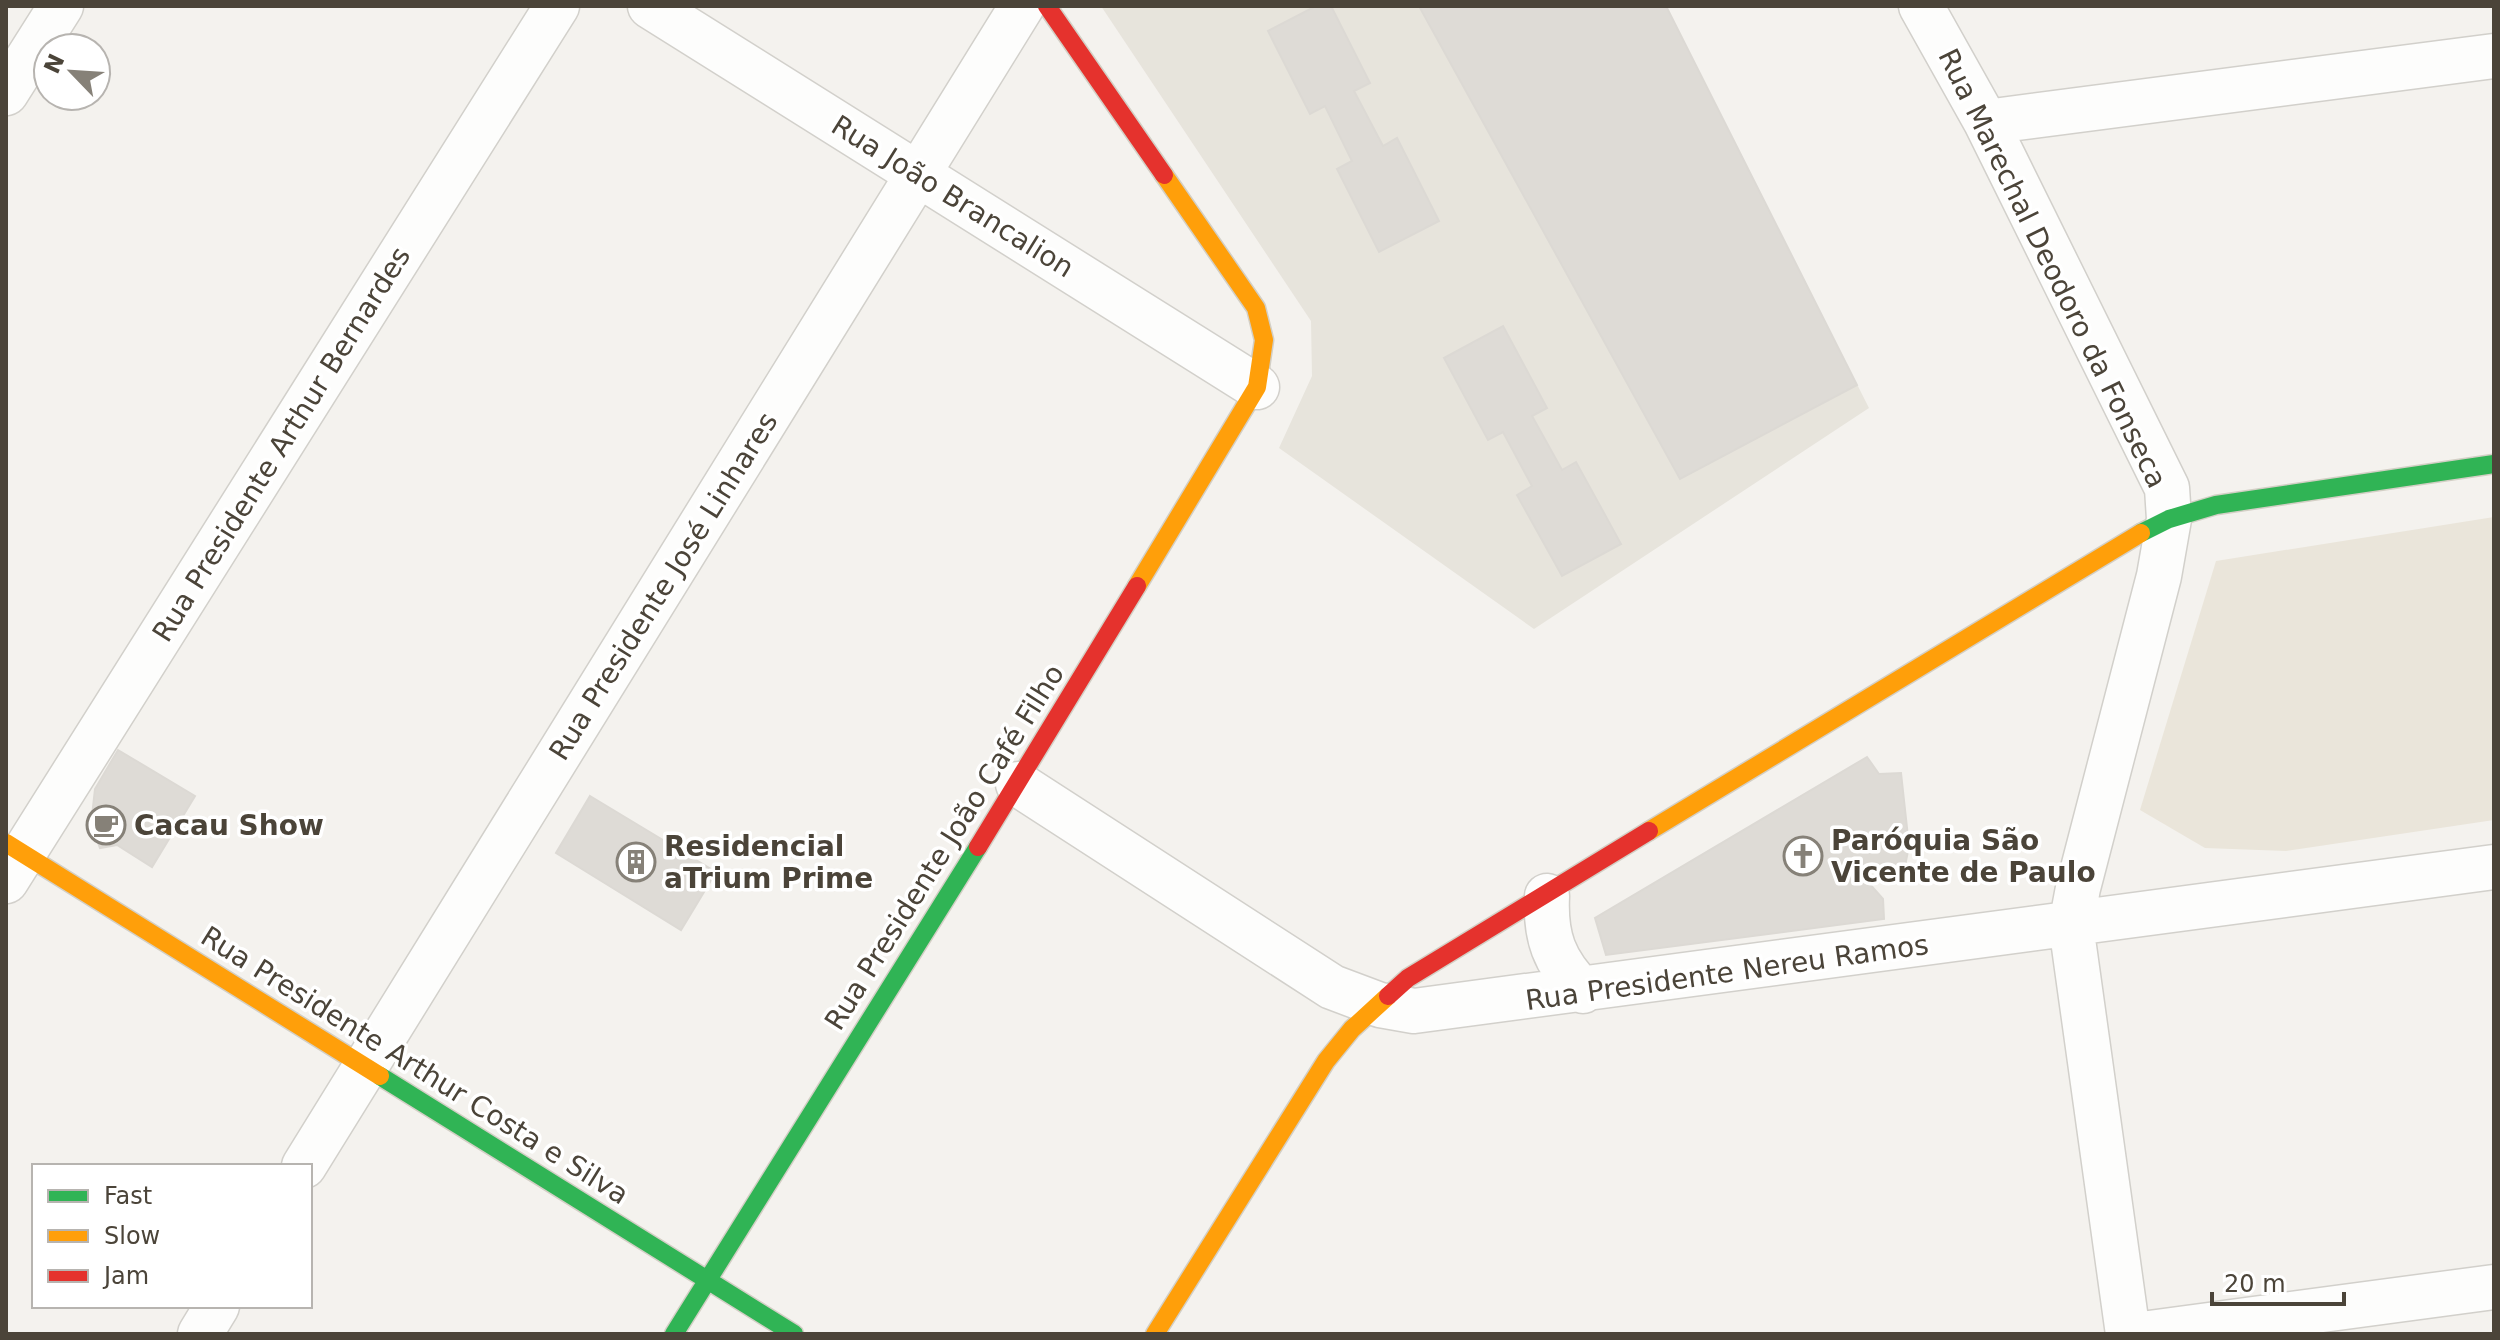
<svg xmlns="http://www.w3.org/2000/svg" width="2500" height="1340" viewBox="0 0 2500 1340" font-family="'DejaVu Sans',sans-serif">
<rect width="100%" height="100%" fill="#f4f2ee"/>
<path fill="#e7e4dc" d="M1101,6H1666L1869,408L1534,629L1279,448L1312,376L1311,321Z"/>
<path fill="#eae5da" d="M2494,517V820L2286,851L2205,848L2140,810L2216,561Z"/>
<path fill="#dedbd6" stroke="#dcd9d4" stroke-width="2" d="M1316,6H1331L1370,83L1354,91L1383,146L1397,138L1439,221L1379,252L1337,169L1352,161L1325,106L1310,114L1268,31Z
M1419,6H1666L1857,385L1680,479Z
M1503,326L1547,408L1532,416L1562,470L1576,462L1621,544L1562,576L1517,495L1532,486L1503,432L1488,440L1444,358Z
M118,750L195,796L152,867L117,845L100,848L96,837L92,816L95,789Z
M1867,757L1879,774L1901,773L1909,846L1905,866L1860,873L1883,899L1884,919L1606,955L1595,918Z
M590,796L716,872L681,930L556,853Z"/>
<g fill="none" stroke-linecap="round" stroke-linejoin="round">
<defs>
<path id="street" d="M650,6L1257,387
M1921,6L1986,122L2167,488L2169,519L2159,576L2078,888L2071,925L2128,1334
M6,93L61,6
M1986,122L2494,56
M1018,784L1332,987L1380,1005L1414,1011L2494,867
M6,881L557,6
M1547,896C1545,937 1554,962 1583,991
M304,1166L1022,6
M200,1334L217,1306
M2142,1334L2494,1287"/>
<path id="fast" d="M2141,533L2169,519L2216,505L2494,464
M380,1076L794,1334
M674,1334L978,847"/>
<path id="slow" d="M1137,586L1257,387L1264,340L1256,308L1164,175
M1649,831L2141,533
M6,843L380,1076
M1155,1334L1326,1061L1352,1029L1388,996"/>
<path id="jam" d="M1047,6L1164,175
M978,847L1137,586
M1388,996L1408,978L1649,831"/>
</defs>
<use href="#street" stroke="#d2d0cb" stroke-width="47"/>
<use href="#fast" stroke="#d3cfc5" stroke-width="21"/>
<use href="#slow" stroke="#d3cfc5" stroke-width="21"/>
<use href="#jam" stroke="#d3cfc5" stroke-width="21"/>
<use href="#street" stroke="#fdfdfc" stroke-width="44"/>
<use href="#fast" stroke="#30b455" stroke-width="18"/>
<use href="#slow" stroke="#ff9f0a" stroke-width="18"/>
<use href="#jam" stroke="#e5322d" stroke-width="18"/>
</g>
<defs>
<symbol id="cafe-ring" viewBox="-11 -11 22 22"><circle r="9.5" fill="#fff" stroke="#868178" stroke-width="1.5"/><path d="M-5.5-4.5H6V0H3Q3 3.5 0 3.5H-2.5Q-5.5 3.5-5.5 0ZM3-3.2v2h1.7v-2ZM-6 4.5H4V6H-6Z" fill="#868178"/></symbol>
<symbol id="church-ring" viewBox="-11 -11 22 22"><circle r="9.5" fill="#fff" stroke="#868178" stroke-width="1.5"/><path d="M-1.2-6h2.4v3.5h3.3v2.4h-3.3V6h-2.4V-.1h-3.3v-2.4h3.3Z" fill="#868178"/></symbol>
<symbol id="building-ring" viewBox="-11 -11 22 22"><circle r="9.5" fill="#fff" stroke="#868178" stroke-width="1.5"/><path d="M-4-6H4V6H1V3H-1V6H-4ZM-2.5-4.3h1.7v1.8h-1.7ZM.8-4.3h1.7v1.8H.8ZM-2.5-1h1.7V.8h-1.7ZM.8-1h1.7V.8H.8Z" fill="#868178"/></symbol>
</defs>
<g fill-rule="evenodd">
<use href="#cafe-ring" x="84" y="803" width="44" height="44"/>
<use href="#church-ring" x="1781" y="834" width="44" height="44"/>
<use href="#building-ring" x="614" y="840" width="44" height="44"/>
</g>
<g text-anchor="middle" stroke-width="7" stroke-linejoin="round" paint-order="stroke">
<g font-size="28" fill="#4b4439" stroke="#fff">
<text transform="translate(953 196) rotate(32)" y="10">Rua João Brancalion</text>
<text transform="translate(2053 268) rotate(64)" y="10">Rua Marechal Deodoro da Fonseca</text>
<text transform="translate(281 444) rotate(-58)" y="10">Rua Presidente Arthur Bernardes</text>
<text transform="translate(663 586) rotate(-58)" y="10">Rua Presidente José Linhares</text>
<text transform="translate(944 847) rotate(-58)" y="10">Rua Presidente João Café Filho</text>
<text transform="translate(1727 972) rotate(-8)" y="10">Rua Presidente Nereu Ramos</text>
<text transform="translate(415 1065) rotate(32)" y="10">Rua Presidente Arthur Costa e Silva</text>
</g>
<g font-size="28" font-weight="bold" fill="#4b4439" stroke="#fff" text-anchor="start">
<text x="134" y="835">Cacau Show</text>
<text x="1831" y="850">Paróquia São<tspan x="1831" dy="32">Vicente de Paulo</tspan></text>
<text x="664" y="856">Residencial<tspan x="664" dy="32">aTrium Prime</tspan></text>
</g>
</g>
<rect width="2500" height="1340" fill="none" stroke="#4b4439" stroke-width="16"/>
<rect x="32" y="1164" width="280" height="144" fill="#ffffff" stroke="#b7b4b0" stroke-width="2"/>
<rect x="48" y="1190" width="40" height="12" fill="#30b455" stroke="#b7b4b0" stroke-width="2"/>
<text x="104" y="1204" font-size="24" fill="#4b4439">Fast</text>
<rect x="48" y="1230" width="40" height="12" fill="#ff9f0a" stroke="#b7b4b0" stroke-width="2"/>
<text x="104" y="1244" font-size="24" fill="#4b4439">Slow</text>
<rect x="48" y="1270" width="40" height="12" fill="#e5322d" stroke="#b7b4b0" stroke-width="2"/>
<text x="104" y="1284" font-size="24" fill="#4b4439">Jam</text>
<g transform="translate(72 72) rotate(295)"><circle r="38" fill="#ffffff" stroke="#b7b4b0" stroke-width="2"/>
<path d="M0-6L14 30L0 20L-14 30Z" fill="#868178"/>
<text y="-12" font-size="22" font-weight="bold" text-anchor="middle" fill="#4b4439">N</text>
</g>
<path d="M2212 1292v12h132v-12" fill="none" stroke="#4b4439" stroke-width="4"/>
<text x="2224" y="1292" font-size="24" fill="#4b4439" stroke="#ffffff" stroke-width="6" paint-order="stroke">20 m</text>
</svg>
